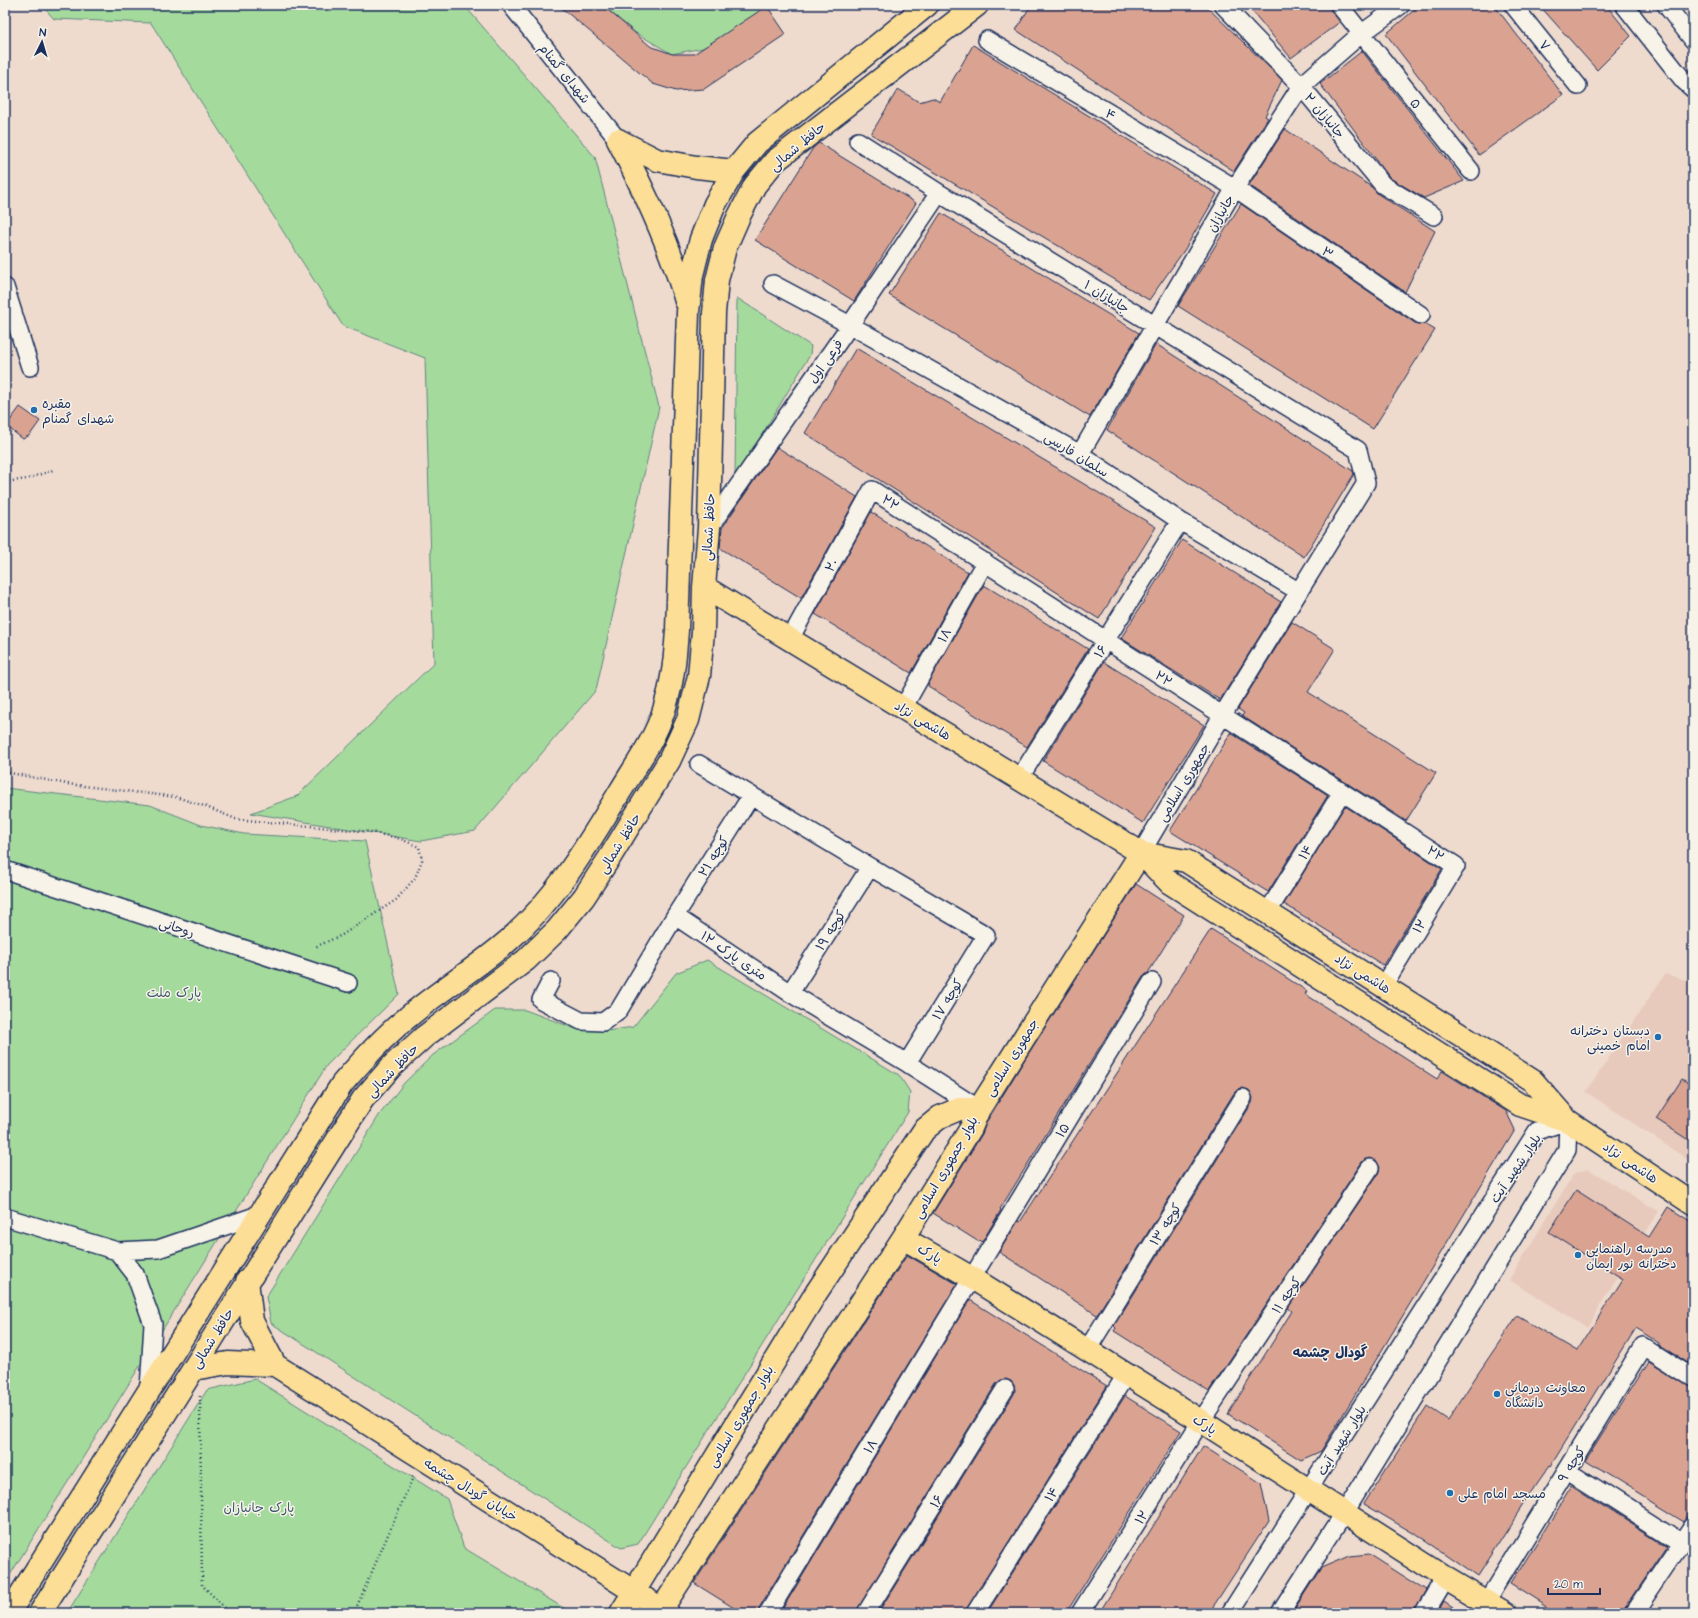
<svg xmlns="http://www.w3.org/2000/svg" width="1698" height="1618" viewBox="0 0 1698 1618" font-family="'Architects Daughter','Playpen Sans Arabic',sans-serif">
<rect width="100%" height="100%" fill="#eedbce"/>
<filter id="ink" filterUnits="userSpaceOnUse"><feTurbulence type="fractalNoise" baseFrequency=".025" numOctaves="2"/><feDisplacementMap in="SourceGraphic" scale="8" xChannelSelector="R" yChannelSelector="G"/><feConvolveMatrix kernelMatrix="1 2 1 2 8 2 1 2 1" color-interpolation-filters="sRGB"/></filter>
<g filter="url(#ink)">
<path fill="#e8cabc" d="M1665,974L1693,982V1163L1586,1092Z
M1588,1169L1658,1211L1587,1327L1509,1280L1574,1173Z"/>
<path fill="#a5da9d" stroke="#60847e" d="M42,5H464L595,157L659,407L596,690L475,831L421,841L251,813L297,796L434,663L425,358L343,326L151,23L54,19Z
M602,5H775L703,48L672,54L636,33Z
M737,298L811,346L810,355L735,479Z
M5,788L150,805L201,825L244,834L365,841L399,994L327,1065L5,1583Z
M707,960L899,1075L910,1092L908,1112L638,1544L621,1548L271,1323L266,1297L380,1114L404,1083L433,1055L495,1010H525L579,1030L607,1031L633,1027L676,973Z
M255,1379L447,1499L464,1548L572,1613H67L207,1390Z"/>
<path fill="#daa391" stroke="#1b2f5e" d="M558,5H602L650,46L672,54H694L767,6L786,34L704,89L676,91L653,84Z
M1031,5H1205L1282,80L1265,116L1268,118L1234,171L1016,30Z
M1247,5H1327L1340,22L1291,58Z
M1420,5H1494L1563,95L1479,155L1386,34Z
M1539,5H1606L1631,36L1597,70Z
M973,45L1217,194L1185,249L1149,300L871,134L898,89L919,102L933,98L940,102Z
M1362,51L1464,181L1424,198L1390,178L1320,84Z
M1285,129L1373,188L1378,194L1435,231L1405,292L1249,185Z
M819,143L916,203L854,301L755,240L813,148Z
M1241,204L1415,323L1425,324L1435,330L1373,429L1178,306Z
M941,213L1139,333L1090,417L889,295Z
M1156,344L1353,471L1354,474L1304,557L1107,430Z
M856,348L1156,527L1099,619L805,433Z
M20,407L40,421L30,435L23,439L6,426Z
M777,447L857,497L801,598L720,548L722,528Z
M871,512L968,572L911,673L815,614Z
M1182,540L1281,602L1220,700L1121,638Z
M984,585L1088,649L1027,747L928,686L929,684L928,683Z
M1292,622L1335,649L1308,692L1436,773L1406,821L1242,716L1244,713L1238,709Z
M1104,662L1204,725L1143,823L1043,761Z
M1231,733L1328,795L1268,892L1170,831Z
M1345,806L1442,869L1383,965L1284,904Z
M1136,884L1184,915L1148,973L1143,977L1000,1209L1001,1210L982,1242L980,1240L979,1242L933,1213L982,1134L987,1121L1025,1059Z
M1211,929L1307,991L1305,994L1437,1079L1442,1071L1506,1111L1515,1130L1321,1451L1301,1460L1228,1414L1292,1311L1288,1308L1378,1174L1380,1168L1376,1160L1370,1158L1365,1159L1362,1162L1209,1391L1114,1331L1116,1328L1114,1326L1252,1103L1253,1098L1249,1090L1243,1088L1238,1089L1234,1093L1097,1315L999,1252L1018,1221L1020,1222Z
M1682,1079L1693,1086V1143L1656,1119Z
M1576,1190L1649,1237L1668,1207L1693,1223V1366L1658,1344L1659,1342L1636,1328L1550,1467L1549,1466L1537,1483L1477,1576L1425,1540L1364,1504L1427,1406L1448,1420L1477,1375L1517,1316L1577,1351L1623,1279L1549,1232Z
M907,1255L957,1284L759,1608L758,1613H742L694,1583Z
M970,1300L1107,1386L967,1608L965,1613H878L1014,1394L1015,1390L1014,1385L1011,1381L1006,1379L1001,1380L996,1384L858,1608L856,1613H780Z
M1648,1361L1688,1386L1693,1388V1509L1684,1522L1585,1461Z
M1125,1396L1181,1431L1066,1613H987Z
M1203,1446L1261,1483L1269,1521L1209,1613H1099Z
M1572,1486L1667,1546L1626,1607L1624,1613H1557L1511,1584Z
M1369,1554L1427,1591L1415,1613H1292L1321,1568L1349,1556Z
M1444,1601L1462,1613H1437Z"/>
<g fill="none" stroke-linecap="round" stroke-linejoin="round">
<defs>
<path id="minor" d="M511,5L618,140
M1223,5L1301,86L1383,185L1434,216
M1339,5L1471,171
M1513,5L1578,86
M1624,5L1684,81L1693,89
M1666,5L1693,40
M987,40L1235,188L1421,315
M858,141L939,193L1358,450L1366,483L1222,716L1141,853
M773,284L850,325L1080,454L1180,521L1298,591
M5,287L30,367
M1080,454L1235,188L1301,86L1361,34L1401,5
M709,528L850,325L939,193
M790,639L872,490L1342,792L1456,866L1383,986
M903,708L985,562
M699,764L870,867L986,935L907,1063
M1019,779L1180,521
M5,870L348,983
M1267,913L1342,792
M675,916L751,796
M551,981L541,1000L581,1021L603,1022L619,1010L675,916L790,993L907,1063L979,1109
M790,993L870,867
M5,1217L117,1251L158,1249L258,1215
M117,1251L135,1274L153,1324L149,1389
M1087,1350L1243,1098
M1567,1470L1681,1543
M1487,1601L1643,1346L1693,1378
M768,1613L1152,982
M866,1613L1005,1389
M975,1613L1126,1375
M1080,1613L1201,1421L1370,1168
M1230,1613L1537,1131L1568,1121L1567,1150L1345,1512L1280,1613
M1425,1613L1446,1578
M1634,1613L1693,1526"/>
<path id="major" d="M618,140C645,192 670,245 686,301
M618,140L657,160L696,167L734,171
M704,587L1141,853L1170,883L1520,1105L1568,1121
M1141,853L1186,861L1533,1081L1568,1121L1693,1204
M903,1238L972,1278L1201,1421L1446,1578L1505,1613
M247,1281L252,1321L275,1365
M275,1365L668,1613
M193,1369L228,1363L275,1365
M9,1613L342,1084C363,1060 383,1037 408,1017C440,990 477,968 509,940C557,898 588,844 621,790C636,765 655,739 664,710C673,682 675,659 677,630L688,312L692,275L701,239L715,204L734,171L757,143L927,5
M40,1613L363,1099L392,1066L424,1037L526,960L557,930L584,897L610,857L669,761L688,720L699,676L703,631L704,587L709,528L714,313L717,280L725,248L739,216L755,185L775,161L977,5
M621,1613L816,1293L924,1130L940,1117L959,1109H979
M659,1613L903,1238L971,1128L979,1109L1141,853"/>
</defs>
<use href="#minor" stroke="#1b2f5e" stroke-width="20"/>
<use href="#major" stroke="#1b2f5e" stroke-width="25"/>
<path stroke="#1b2f5e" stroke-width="2.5" stroke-dasharray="1 3" stroke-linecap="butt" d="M5,482L27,479L53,470
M5,772L67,784L176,797L204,806L236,819L372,832L401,839L419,847L422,860L415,878L396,900L342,935L315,947
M200,1396L202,1585L230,1613
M354,1613L414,1475"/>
<use href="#minor" stroke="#f7f3e8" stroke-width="17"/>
<use href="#major" stroke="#fdde96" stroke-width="22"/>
</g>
</g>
<g fill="#1f6fb2" stroke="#f7f3e8" stroke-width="1.5">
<circle cx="34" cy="410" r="4"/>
<circle cx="1658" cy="1037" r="4"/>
<circle cx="1578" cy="1255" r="4"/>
<circle cx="1497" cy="1394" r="4"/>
<circle cx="1450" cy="1493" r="4"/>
</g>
<g text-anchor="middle" stroke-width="3" stroke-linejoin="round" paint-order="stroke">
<g font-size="13" fill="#1b2f5e" stroke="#f7f3e8">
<text transform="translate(1545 45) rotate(51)" y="5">۷</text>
<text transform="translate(565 73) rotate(51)" y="5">شهدای گمنام</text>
<text transform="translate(1416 103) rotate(51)" y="5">۵</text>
<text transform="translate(1111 114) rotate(31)" y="5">۴</text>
<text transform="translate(1325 115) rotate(50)" y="5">جانبازان ۲</text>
<text transform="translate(797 146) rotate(-40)" y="5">حافظ شمالی</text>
<text transform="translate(1220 213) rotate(-60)" y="5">جانبازان</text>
<text transform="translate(1328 252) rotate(34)" y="5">۳</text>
<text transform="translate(1107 296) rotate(31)" y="5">جانبازان ۱</text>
<text transform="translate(825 361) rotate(-55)" y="5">فرعی اول</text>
<text transform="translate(1077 454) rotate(32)" y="5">سلمان فارسی</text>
<text transform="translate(891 502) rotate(32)" y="5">۲۲</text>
<text transform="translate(708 527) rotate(-87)" y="5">حافظ شمالی</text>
<text transform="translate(831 565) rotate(-61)" y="5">۲۰</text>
<text transform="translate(944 635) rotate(-61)" y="5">۱۸</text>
<text transform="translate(1100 651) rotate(-58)" y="5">۱۶</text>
<text transform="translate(1164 678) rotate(33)" y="5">۲۲</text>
<text transform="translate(923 720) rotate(31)" y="5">هاشمی نژاد</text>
<text transform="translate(1183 782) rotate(-59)" y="5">جمهوری اسلامی</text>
<text transform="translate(619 843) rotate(-58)" y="5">حافظ شمالی</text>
<text transform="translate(1305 852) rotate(-58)" y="5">۱۴</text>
<text transform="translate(1436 853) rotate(33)" y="5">۲۲</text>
<text transform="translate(713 856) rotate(-58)" y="5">کوچه ۲۱</text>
<text transform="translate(1419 926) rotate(-59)" y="5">۱۲</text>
<text transform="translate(177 927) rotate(18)" y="5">روحانی</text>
<text transform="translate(830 930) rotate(-58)" y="5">کوچه ۱۹</text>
<text transform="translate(734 955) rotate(34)" y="5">۱۲ متری پارک</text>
<text transform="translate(1363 973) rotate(32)" y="5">هاشمی نژاد</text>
<text transform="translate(947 999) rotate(-58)" y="5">کوچه ۱۷</text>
<text transform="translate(1011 1057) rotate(-58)" y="5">جمهوری اسلامی</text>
<text transform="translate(392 1070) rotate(-46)" y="5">حافظ شمالی</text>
<text transform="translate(1062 1130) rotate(-59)" y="5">۱۵</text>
<text transform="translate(1631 1162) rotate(34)" y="5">هاشمی نژاد</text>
<text transform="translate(945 1167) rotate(-60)" y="5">بلوار جمهوری اسلامی</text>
<text transform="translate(1515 1168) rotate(-56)" y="5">بلوار شهید آیت</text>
<text transform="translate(1165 1224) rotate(-58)" y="5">کوچه ۱۳</text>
<text transform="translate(930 1253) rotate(30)" y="5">پارک</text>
<text transform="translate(1286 1295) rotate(-56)" y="5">کوچه ۱۱</text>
<text transform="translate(212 1338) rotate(-58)" y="5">حافظ شمالی</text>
<text transform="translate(740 1416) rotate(-59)" y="5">بلوار جمهوری اسلامی</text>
<text transform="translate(1205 1424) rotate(32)" y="5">پارک</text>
<text transform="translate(1341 1440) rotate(-58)" y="5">بلوار شهید آیت</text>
<text transform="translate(870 1446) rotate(-59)" y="5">۱۸</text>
<text transform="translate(1571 1464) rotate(-58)" y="5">کوچه ۹</text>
<text transform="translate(471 1489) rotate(32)" y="5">خیابان گودال چشمه</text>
<text transform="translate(1051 1494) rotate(-58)" y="5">۱۴</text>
<text transform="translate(936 1501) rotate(-58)" y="5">۱۶</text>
<text transform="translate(1141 1517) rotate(-58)" y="5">۱۲</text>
</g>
<g font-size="13" fill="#1b2f5e" stroke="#f7f3e8" text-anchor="start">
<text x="42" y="408">مقبره<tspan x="42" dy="15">شهدای گمنام</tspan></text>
<text x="1650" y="1035" text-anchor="end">دبستان دخترانه<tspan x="1650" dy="15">امام خمینی</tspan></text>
<text x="1586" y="1253">مدرسه راهنمایی<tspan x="1586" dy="15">دخترانه نور ایمان</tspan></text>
<text x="1505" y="1392">معاونت درمانی<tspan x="1505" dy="15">دانشگاه</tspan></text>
<text x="1458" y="1498">مسجد امام علی</text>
</g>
<g font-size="13" fill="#3e5a6e" stroke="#f7f3e8">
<text x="174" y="997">پارک ملت</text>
<text x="259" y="1512">پارک جانبازان</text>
</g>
<g font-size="14" font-weight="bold" fill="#1b2f5e" stroke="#f7f3e8">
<text x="1330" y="1357">گودال چشمه</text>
</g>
</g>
<rect width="1698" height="1618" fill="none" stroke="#f7f3e8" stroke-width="20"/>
<rect x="10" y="10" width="1678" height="1598" fill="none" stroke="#1b2f5e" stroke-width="1.5" filter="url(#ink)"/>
<g transform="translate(42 42) rotate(5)" stroke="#f7f3e8" stroke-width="3" paint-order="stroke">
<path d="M0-3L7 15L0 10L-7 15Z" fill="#1b2f5e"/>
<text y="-6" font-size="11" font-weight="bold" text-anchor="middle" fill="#1b2f5e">N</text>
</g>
<path d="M1548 1588v6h52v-6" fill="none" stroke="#1b2f5e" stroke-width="2"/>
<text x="1554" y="1588" font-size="12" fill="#1b2f5e" stroke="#f7f3e8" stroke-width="3" paint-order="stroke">20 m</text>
</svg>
